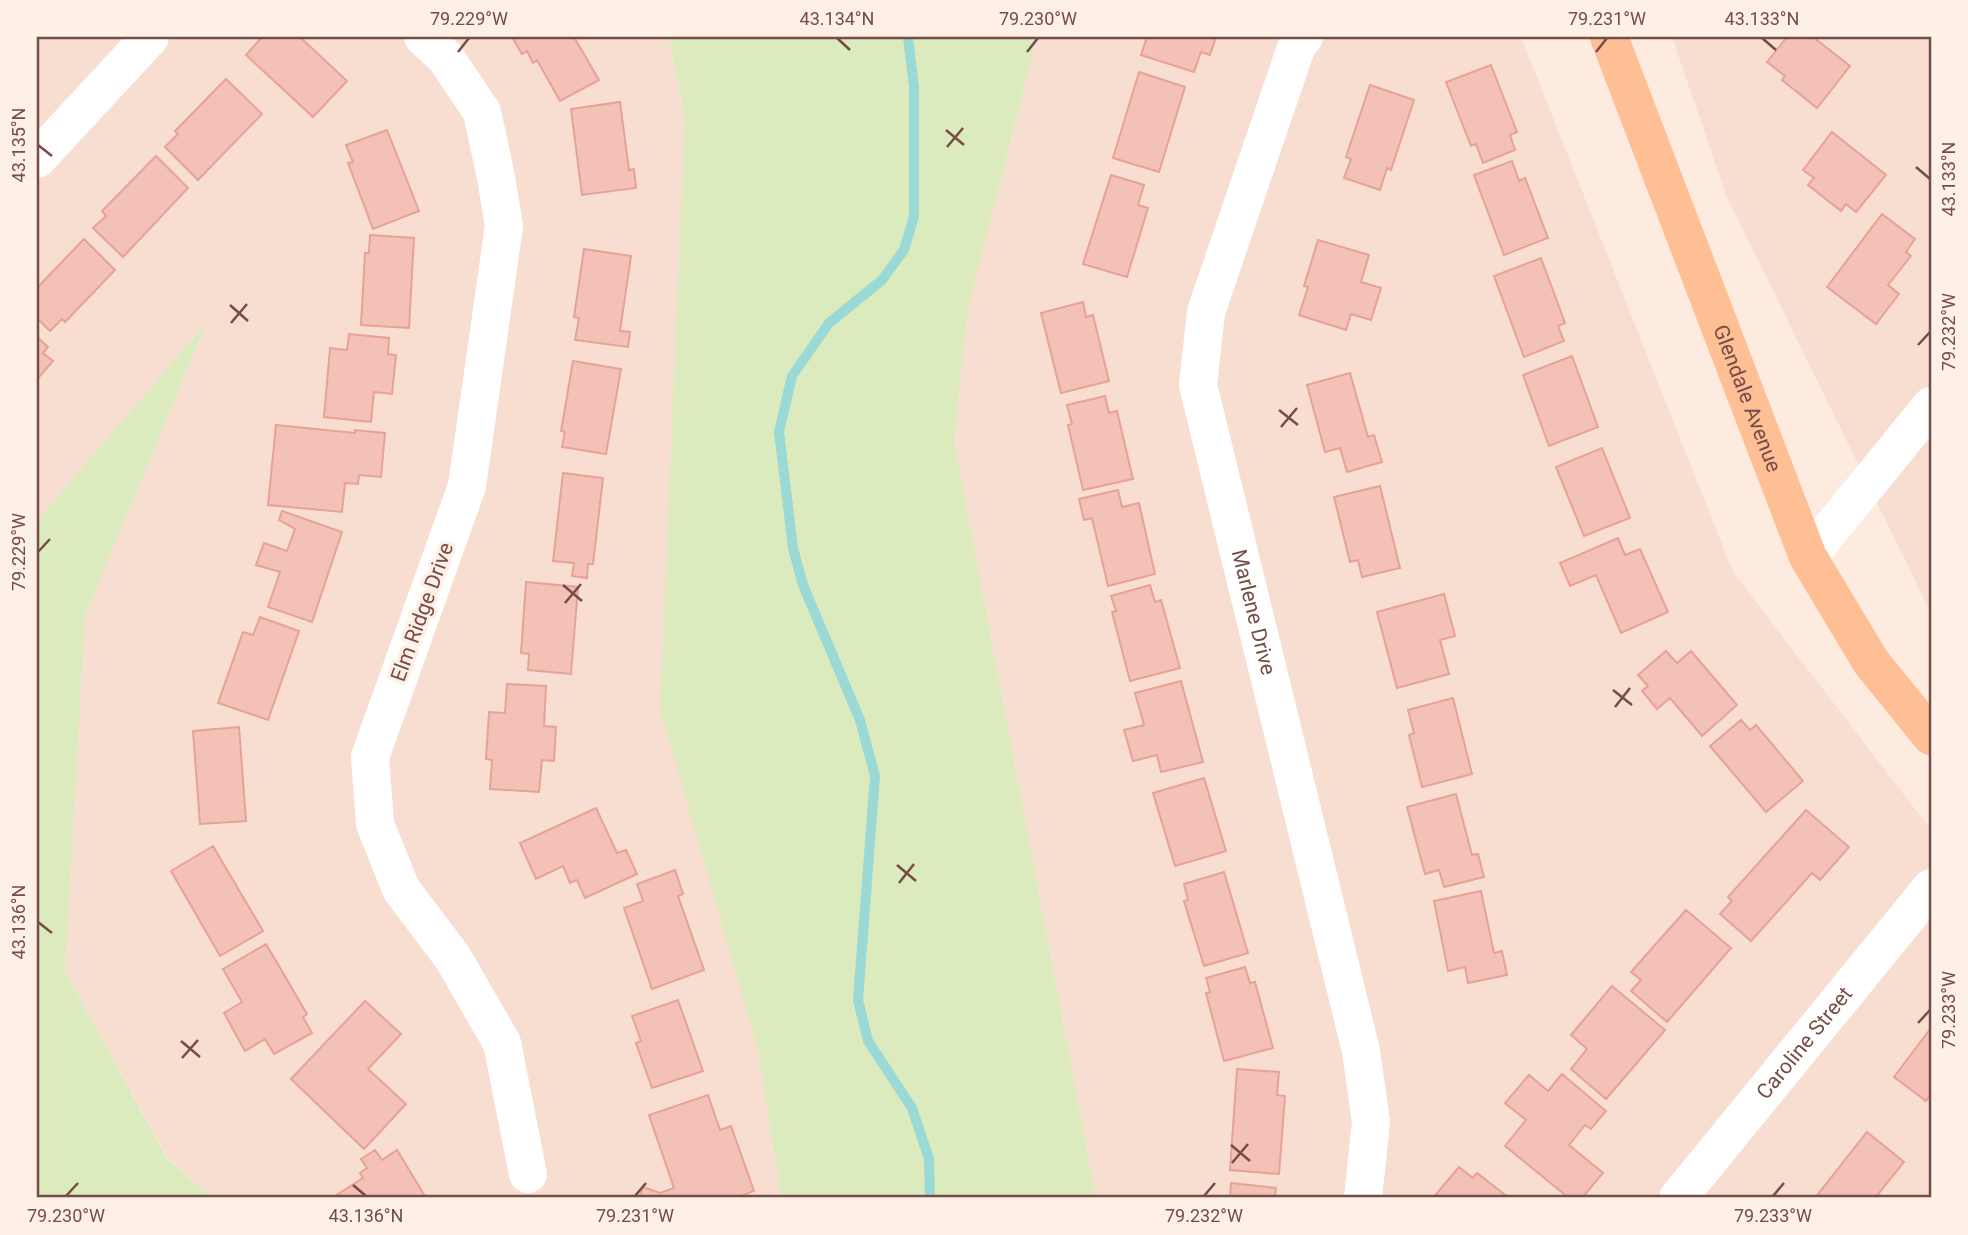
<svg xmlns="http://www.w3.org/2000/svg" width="1968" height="1235" viewBox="0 0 1968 1235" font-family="Roboto,sans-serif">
<rect width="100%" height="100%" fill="#fdebe0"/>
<path fill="#f7ded1" d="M37,37H669L685,120L758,1050L781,1198H214L169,1160L65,971L85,616L206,325L37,521Z
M1037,37H1521L1733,572L1931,830V1198H1096L954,440L968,308Z
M1672,37H1931V613L1726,195Z"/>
<path fill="#dbebbe" d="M669,37H1037L968,308L954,440L1096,1198H781L758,1050L660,709L685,120Z
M207,322L85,616L65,971L168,1160L214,1198H37V521Z"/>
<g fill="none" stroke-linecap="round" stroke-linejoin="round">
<path stroke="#9ad9d5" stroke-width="10" d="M908,37L914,87V216L904,250L882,280L829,323L792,376L779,432L793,548L803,585L860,720L875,776L858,1000L868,1041L912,1108L929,1159L930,1198"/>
</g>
<path fill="#f4c1b7" stroke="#e7a296" stroke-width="2" d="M262,37H300L347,81L313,117L246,55Z
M512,37H574L599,80L560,101L537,60L533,63L527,51L522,54Z
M1147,37H1216L1210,55L1201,52L1194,72L1141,55Z
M1787,37H1813L1850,66L1817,108L1782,80L1785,76L1767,62Z
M1491,65L1517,132L1510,135L1515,150L1483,163L1476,144L1471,146L1446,82Z
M1139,72L1185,87L1159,172L1113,158Z
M226,79L262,114L198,180L165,147L178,134L175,131Z
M1370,85L1414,100L1391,170L1387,168L1380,190L1344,178L1351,159L1346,157Z
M620,102L629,170L634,169L636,188L582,195L571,109Z
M387,130L419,211L373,229L348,163L353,162L346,145Z
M1832,132L1886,175L1856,212L1846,204L1841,211L1808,185L1814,178L1803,170Z
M156,156L188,188L123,257L93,228L106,216L102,211Z
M1512,161L1519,181L1525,178L1548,238L1504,255L1474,175Z
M1111,175L1144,185L1138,205L1148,208L1127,277L1083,264Z
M1882,214L1915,239L1906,252L1911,256L1888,285L1899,294L1876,324L1827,287Z
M370,235L414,238L409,328L361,325L365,253H369Z
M84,239L115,270L65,322L62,319L50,331L37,318V288Z
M1318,240L1369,255L1361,282L1381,288L1371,320L1351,314L1346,330L1299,315L1308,287L1304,286Z
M584,249L631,256L620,331L630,332L628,347L575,340L579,318L574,317Z
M1541,258L1565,323L1558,326L1564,341L1524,357L1494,276Z
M1083,302L1086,317L1093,315L1109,381L1061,393L1041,313Z
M349,334L389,338L388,354L396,355L392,394L374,392L371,422L324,417L330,348L347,350Z
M37,337L48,347L43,353L53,361L39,377L37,375Z
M1572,356L1598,427L1549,446L1523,375Z
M573,361L621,369L606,454L562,447L565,432L561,431Z
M1350,373L1368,437L1374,435L1382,462L1347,472L1340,448L1325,452L1307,385Z
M1105,396L1109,413L1117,411L1133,479L1083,490L1068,425L1072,424L1067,405Z
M276,425L355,433V430L385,433L381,477L359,475L358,484L345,483L342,512L268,505Z
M1602,448L1630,518L1584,536L1556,467Z
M563,473L603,478L593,564H588L587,578L572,576L574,563L553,561Z
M1380,486L1400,568L1362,577L1358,560L1350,562L1334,497Z
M1118,490L1122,507L1139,503L1155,574L1108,586L1092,518L1084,520L1079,499Z
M282,511L342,532L312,622L268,607L280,572L256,565L264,543L287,551L295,529L279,520Z
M1618,538L1625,555L1640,549L1668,612L1621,633L1596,575L1570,586L1560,563Z
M526,582L578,587L571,674L528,670L529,654L521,653Z
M1150,585L1155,602L1161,600L1180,668L1130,681L1112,612L1116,611L1111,596Z
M1444,594L1455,636L1440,640L1449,674L1397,688L1377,612Z
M260,617L299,631L268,720L218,703L243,632L253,635Z
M1666,651L1677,663L1691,651L1737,705L1702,736L1670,698L1657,709L1642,691L1648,686L1638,675Z
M1181,681L1203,762L1161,772L1157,755L1133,761L1124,730L1144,725L1135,693Z
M507,684L546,686L544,726L556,727L554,761L542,760L539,792L490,789L492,760L486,759L489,712L505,713Z
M1453,698L1472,774L1422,787L1409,735L1414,733L1408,710Z
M1741,720L1750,730L1756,725L1803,781L1766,812L1710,746Z
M239,727L246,821L200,824L193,731Z
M1204,778L1226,851L1175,866L1153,793Z
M1456,794L1472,855L1478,854L1484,877L1444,887L1439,870L1425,874L1407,807Z
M596,808L617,853L626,850L637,874L585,898L577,880L570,883L563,866L536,879L520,843Z
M1806,810L1849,847L1820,880L1812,873L1751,941L1720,914L1732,901L1728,897Z
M213,846L263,931L220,956L171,871Z
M675,870L683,894L678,896L704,970L652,989L624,908L643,901L637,884Z
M1224,872L1248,953L1204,966L1184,901L1188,900L1184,884Z
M1481,891L1494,953L1502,951L1507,975L1468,983L1465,967L1448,971L1434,901Z
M1686,910L1731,948L1667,1022L1631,991L1641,980L1631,972Z
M266,944L307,1014L303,1017L312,1033L274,1054L265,1039L245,1051L224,1013L242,1002L223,969Z
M1245,967L1250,983L1255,982L1273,1048L1224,1061L1206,993L1210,992L1206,978Z
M1612,986L1665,1030L1606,1099L1571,1069L1587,1049L1571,1035Z
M678,1000L703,1071L652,1088L636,1043L641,1041L632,1016Z
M365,1001L401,1034L368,1069L406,1104L364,1149L291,1079Z
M1931,1028V1093L1926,1101L1894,1077Z
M1237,1069L1279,1072L1277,1095L1285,1096L1279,1174L1230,1170Z
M1562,1074L1606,1111L1591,1129L1585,1125L1569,1145L1603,1173L1582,1198H1569L1505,1146L1526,1120L1505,1103L1529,1075L1548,1091Z
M708,1095L720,1130L731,1126L754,1191L743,1195L744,1198H639L643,1187L660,1193L674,1188L649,1115Z
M1867,1132L1904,1162L1875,1198H1815Z
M375,1150L382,1160L397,1150L426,1198H336L335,1196L363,1178L360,1173L367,1168L361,1159Z
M1459,1167L1473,1178L1477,1173L1509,1198H1433Z
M1231,1183L1276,1188L1275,1198H1230Z"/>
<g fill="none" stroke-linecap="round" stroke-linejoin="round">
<g stroke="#fff" stroke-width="38">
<path d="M423,37L445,57L482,112L496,177L504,226L467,486L370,757L375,824L401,889L453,958L502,1043L528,1174"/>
<path id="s1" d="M1304,37L1297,45L1206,312L1198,385L1361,1051L1371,1122L1363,1198"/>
<path d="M37,159L150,37"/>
<path d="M1808,557L1931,406"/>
<path id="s2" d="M1678,1198L1931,888"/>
</g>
<path stroke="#ffbf95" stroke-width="38" id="s3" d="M1609,37L1808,557L1871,662L1931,736"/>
</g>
<path fill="none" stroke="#754c46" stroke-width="2.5" d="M837,38L850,50M1762,38L1776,50M458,52L469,38M1027,52L1038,38M1596,52L1607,38M946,130L964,145M38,145L52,156M947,147L963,128M1916,167L1930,179M230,305L248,321M231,323L247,304M1918,345L1930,332M1279,410L1298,425M1281,427L1297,408M38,552L50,539M563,585L582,601M565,603L581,584M1613,690L1632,705M1615,707L1630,688M897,865L916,881M899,883L914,864M38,922L52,933M1918,1023L1930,1010M181,1041L200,1057M182,1058L198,1040M1231,1145L1250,1161M1232,1163L1248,1144M353,1185L366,1196M66,1196L78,1183M635,1196L646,1183M1204,1196L1215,1183M1773,1196L1784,1183"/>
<g text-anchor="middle" stroke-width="7" stroke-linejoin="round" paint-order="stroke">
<g font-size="21" fill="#754c46" stroke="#fff0e7">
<text dy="7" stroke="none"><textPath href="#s3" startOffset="387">Glendale Avenue</textPath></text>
<text transform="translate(422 612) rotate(-70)" y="7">Elm Ridge Drive</text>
<text dy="7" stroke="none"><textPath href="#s1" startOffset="600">Marlene Drive</textPath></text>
<text dy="7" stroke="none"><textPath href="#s2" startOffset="200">Caroline Street</textPath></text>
</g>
</g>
<rect width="1968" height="1235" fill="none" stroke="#fff0e7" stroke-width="77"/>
<rect x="38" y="38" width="1892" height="1158" fill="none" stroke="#754c46" stroke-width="2.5"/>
<g font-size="18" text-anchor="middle" fill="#754c46">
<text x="469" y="25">79.229°W</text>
<text x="837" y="25">43.134°N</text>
<text x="1038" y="25">79.230°W</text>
<text x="1607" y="25">79.231°W</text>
<text x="1762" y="25">43.133°N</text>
<text transform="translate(19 145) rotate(-90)" y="6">43.135°N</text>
<text transform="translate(1949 179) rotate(-90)" y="6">43.133°N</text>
<text transform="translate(1949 332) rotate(-90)" y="6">79.232°W</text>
<text transform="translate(19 552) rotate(-90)" y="6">79.229°W</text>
<text transform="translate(19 922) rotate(-90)" y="6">43.136°N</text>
<text transform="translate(1949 1010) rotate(-90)" y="6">79.233°W</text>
<text x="66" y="1222">79.230°W</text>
<text x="366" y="1222">43.136°N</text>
<text x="635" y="1222">79.231°W</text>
<text x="1204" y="1222">79.232°W</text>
<text x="1773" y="1222">79.233°W</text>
</g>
</svg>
